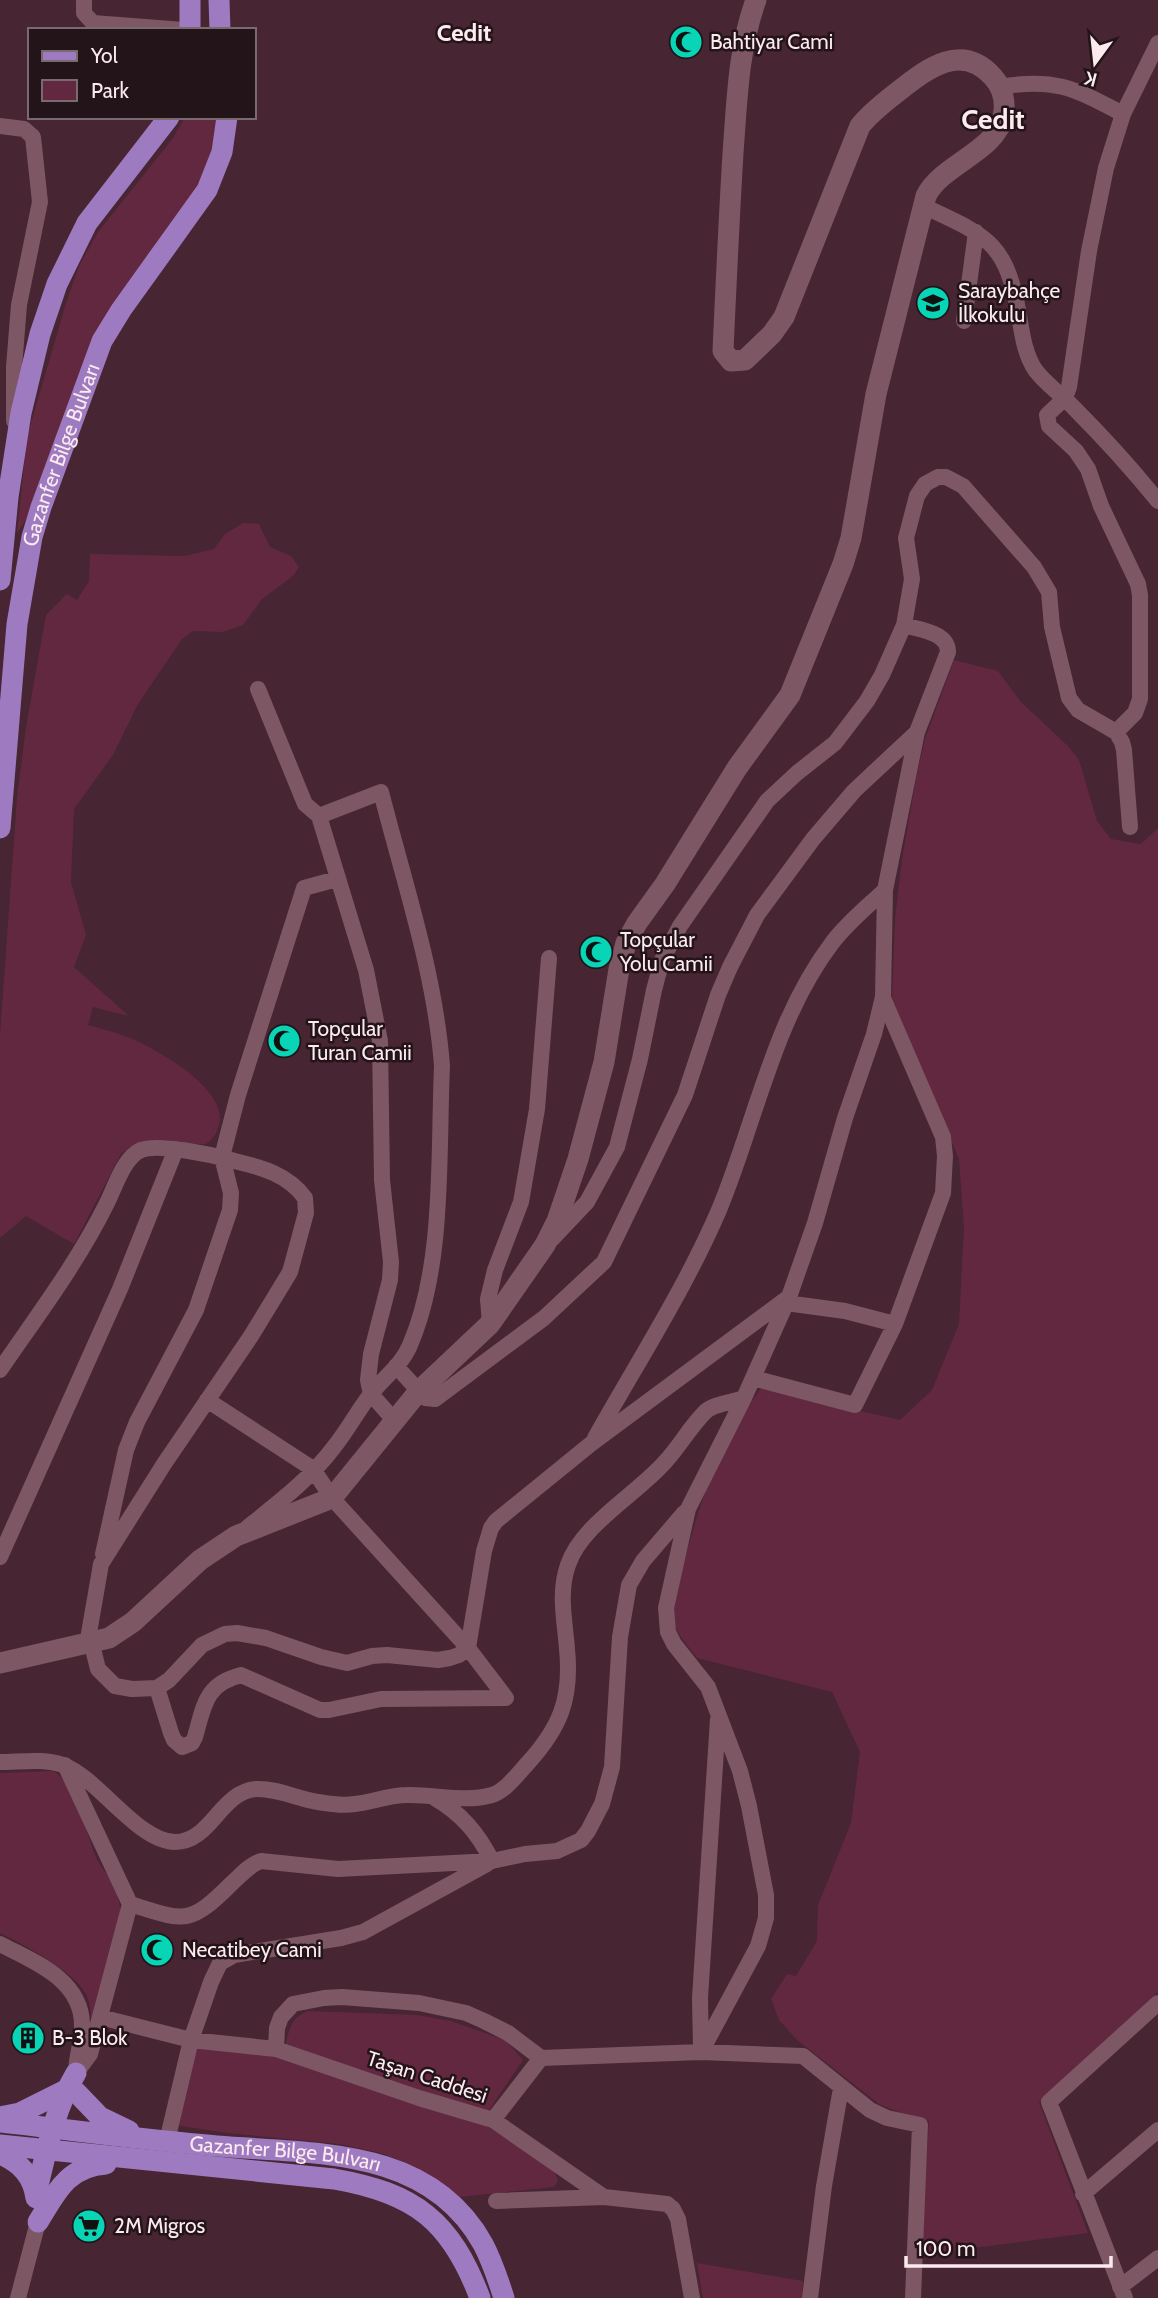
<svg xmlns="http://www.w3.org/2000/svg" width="1158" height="2298" viewBox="0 0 1158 2298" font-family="Cabin,sans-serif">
<rect width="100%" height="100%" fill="#472532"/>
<path fill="#62283f" d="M185,117H218L214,151L204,181L107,323L39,501L17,533L27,437L66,303L79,266L98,232L173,138Z
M243,523L259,524L270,547L291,556L299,567L293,576L262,599L243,625L223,632L193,631L182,639L138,704L113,755L74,809L71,882L86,935L74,967L129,1016L93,1007L88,1025C105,1030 124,1034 139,1042C165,1055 218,1085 220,1117C220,1128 215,1138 206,1144C198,1145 191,1143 184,1142C163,1139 136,1139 121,1154L74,1244L26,1216L0,1238V1035L17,798L26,727L46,615L67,594L77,600L89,581L90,554L185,556L214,549L225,534Z
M954,660L998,671L1021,702L1068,746L1079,760L1097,821L1111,839L1141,844L1158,828V1992L1039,2102L1088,2233L920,2255L929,2121L901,2113L879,2104L797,2040L779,2020L771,1999L787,1974L796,1976L817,1941L818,1905L851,1823L860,1752L832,1692L697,1658L680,1636L673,1622V1605L678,1582L698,1513L713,1470L744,1413L761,1388L900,1420L932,1390L959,1324L964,1227L959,1159L892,999L895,918L902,859L917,774L925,739Z
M53,1771C74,1781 87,1835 96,1857C100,1867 109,1875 114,1884C118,1894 120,1905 121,1916L91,2033C91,2020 92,2006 86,1994C74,1971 24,1945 0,1933V1773Z
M308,2011L417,2015L451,2021L505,2040L523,2060L489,2110L484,2111L285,2046C289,2030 291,2017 308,2011Z
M200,2045L257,2050L486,2126L542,2159L554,2170L558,2181L554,2187L459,2197L422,2171L381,2153L339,2144L227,2133L175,2125L194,2049Z
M697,2263L803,2281L802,2298H703Z"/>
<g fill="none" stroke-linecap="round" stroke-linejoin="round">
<path stroke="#7d5764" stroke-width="16" d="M84,0V13L93,23L184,30
M1000,87C1055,77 1075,89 1123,114
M0,126L24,129L33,137L40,202L19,305L14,367V421
M923,206C987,236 1006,241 1019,315C1022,334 1025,356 1036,371C1047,385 1063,396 1075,409C1104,438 1132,469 1158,501
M964,321L976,232
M258,689L305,804L319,816L366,970L380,1041L382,1180L391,1262L390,1280L371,1354L368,1380L371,1394L394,1420
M1116,732L1122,742L1124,750L1130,827
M883,998L943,1137L945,1156L943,1193L895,1324
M552,1239L587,1202L617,1147L640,1059L654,990L662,960L680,926L767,801L797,773L835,743L867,701L882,675L904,625L912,579L906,538L917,496L925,484L938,477H946L963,486L1034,567L1049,592L1052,627L1069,698L1078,710L1116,732L1135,713L1140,699V595L1138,584L1101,506L1088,469L1076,451L1049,426L1047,415L1065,398L1069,387L1089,251L1106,168L1123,114L1158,43
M490,1324L488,1299L495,1270L521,1202L537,1109L549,958
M396,1366L425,1398L435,1399L544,1318L604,1262L685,1095L718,995L730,967L757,915L813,839L854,791L917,732
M0,1370C37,1316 78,1262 107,1203C115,1187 124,1157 141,1150C159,1143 212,1155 231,1160C259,1167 287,1173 305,1198L306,1213L290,1272L251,1336L164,1464L101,1564L89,1633L98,1669L115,1686L132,1689L157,1688L169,1680L202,1645L225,1634L237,1633L266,1638L321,1657L347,1663L372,1656L387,1655L438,1660L450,1658L459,1655L468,1648L484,1551L491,1528L496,1521L592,1443L789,1297
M753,1378L855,1405L895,1324L845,1311L786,1303
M595,1438C637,1363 685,1289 719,1210C756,1121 773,1021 832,943C847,923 867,907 885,890
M248,1527C278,1503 311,1478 334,1447C347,1431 357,1412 370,1395C383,1378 402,1365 410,1345C445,1264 438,1153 442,1066C435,973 404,882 381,792L319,816
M103,1554L126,1450L137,1422L196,1310L230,1210L231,1193L222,1157L238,1095L304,888L337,879
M0,1557L120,1289L176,1149
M157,1688L171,1733L174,1740L182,1747L192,1743L195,1737C204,1706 205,1684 241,1675L320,1710H329L381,1699L506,1698L468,1648L332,1498L313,1469L207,1400
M0,1762C20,1762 44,1758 63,1765C98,1778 138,1842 175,1842C211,1842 220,1792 256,1789C278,1788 297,1799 318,1802C330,1804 343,1806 355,1804C373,1802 389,1795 407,1795C434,1794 465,1803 492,1795C505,1791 517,1775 527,1764C560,1728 572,1699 567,1649C565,1621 558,1593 568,1565C581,1525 637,1494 665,1462C679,1447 690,1427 705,1412C713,1404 733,1402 744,1398
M65,1765L130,1904L90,2054L76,2073
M433,1797C461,1813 478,1833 492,1861
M130,1904C185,1921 189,1926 231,1884C241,1875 249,1865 261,1861L338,1869L492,1861L525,1854L557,1851L581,1840L588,1831L602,1804L612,1767L620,1637L629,1585L643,1561L684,1513
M0,1944C34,1962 81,1979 82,2024C83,2040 76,2056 76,2073
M100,2017L191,2040L276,2049L419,2098L493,2120L604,2197L667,2204L673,2209L678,2219L692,2298
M276,2049L277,2028L281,2017L293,2004L324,1998L342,1997L419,2003L466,2013L484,2021L508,2033L541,2058L701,2052L803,2056L870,2110L887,2118L920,2125L913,2298
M701,2049L700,1998L718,1719
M701,2052L758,1946L766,1918V1895L749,1806L740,1771L708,1687L674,1644L668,1632L666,1608L688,1509L744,1398L789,1297L815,1223L845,1118L874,1034L883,997L885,890L917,732L948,652C948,632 920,630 904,625
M493,2120L541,2058
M167,2141L191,2040L211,1982L220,1963L234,1955L341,1938L363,1932L487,1864
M1083,2194L1158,2130
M496,2201L604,2197
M1120,2287L1158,2258
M18,2298L38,2222
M810,2298L824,2186L841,2088
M1125,2298L1049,2102L1158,2003"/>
<path stroke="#7d5764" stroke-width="21" d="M0,1663L109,1638L133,1622L200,1560L236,1536L332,1498L418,1392L490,1324L545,1245L557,1221L578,1159L604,1062L619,969L626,943L637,923L665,884L737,768L790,695L843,564L851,538L876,394L926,196C942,164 995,152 1003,117C1006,103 1003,88 993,77C962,42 928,68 900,90C886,101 871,112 860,126L784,317L772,334L745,360L731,361L723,351C726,285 729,219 733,153C737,102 738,49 756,0"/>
<g stroke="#9e7ac0" stroke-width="21">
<path d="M190,0V30"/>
<path d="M219,0L220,30"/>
<path d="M0,580L8,497L21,413L40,334L57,284L87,223L169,117"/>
<path id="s1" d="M0,828L17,624L32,537L41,507L102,341L121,310L207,190L222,152L227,117"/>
<path d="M76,2092L100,2117L129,2131"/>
<path d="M0,2117L20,2113L66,2090"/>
<path id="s2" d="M0,2122C72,2130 144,2140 217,2146C313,2154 429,2146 483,2244C492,2261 498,2279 504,2298"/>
<path d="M0,2145L334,2179C415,2193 451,2221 480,2298"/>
<path d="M0,2154C21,2163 33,2176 36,2198"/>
<path d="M36,2194C46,2153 54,2110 76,2073"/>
<path d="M38,2222C57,2191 67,2167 106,2164"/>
</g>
</g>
<defs>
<symbol id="mosque-disc" viewBox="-11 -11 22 22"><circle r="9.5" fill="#07d5b6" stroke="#231419"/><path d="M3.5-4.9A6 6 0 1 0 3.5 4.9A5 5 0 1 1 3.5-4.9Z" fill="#111"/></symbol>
<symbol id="school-disc" viewBox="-11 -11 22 22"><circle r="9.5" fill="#07d5b6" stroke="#231419"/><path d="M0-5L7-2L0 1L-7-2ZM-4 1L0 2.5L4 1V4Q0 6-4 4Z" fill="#111"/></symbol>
<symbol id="building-disc" viewBox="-11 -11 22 22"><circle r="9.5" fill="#07d5b6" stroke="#231419"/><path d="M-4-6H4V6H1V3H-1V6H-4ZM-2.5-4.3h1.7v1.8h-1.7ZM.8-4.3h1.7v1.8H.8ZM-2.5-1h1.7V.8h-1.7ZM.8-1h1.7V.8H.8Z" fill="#111"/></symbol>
<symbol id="supermarket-disc" viewBox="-11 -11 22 22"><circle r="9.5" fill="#07d5b6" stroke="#231419"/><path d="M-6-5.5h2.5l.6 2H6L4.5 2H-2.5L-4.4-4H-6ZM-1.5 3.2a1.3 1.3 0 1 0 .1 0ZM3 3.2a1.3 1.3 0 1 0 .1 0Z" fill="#111"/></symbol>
</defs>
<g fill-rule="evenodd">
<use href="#mosque-disc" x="667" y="23" width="38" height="38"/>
<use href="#school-disc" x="914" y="284" width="38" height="38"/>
<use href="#mosque-disc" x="577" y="933" width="38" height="38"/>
<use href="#mosque-disc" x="265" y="1022" width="38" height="38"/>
<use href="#mosque-disc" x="138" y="1931" width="38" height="38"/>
<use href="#building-disc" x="9" y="2019" width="38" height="38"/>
<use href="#supermarket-disc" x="70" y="2207" width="38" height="38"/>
</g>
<g text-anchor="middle" stroke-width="5" stroke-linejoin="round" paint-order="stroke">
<g font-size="21" fill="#fceaef" stroke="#231419" text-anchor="start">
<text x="710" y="49">Bahtiyar Cami</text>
<text x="958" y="298">Saraybahçe<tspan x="958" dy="24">İlkokulu</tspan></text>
<text x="620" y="947">Topçular<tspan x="620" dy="24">Yolu Camii</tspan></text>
<text x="308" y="1036">Topçular<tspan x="308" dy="24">Turan Camii</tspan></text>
<text x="182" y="1957">Necatibey Cami</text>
<text x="52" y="2045">B-3 Blok</text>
<text x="114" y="2233">2M Migros</text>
</g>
<g font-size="21" fill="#fceaef" stroke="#231419">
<text dy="7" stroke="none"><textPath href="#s1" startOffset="380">Gazanfer Bilge Bulvarı</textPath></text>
<text transform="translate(427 2077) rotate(18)" y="7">Taşan Caddesi</text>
<text dy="7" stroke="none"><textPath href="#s2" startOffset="287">Gazanfer Bilge Bulvarı</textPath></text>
</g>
<g font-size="24" font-weight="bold" fill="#fceaef" stroke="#231419">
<text x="464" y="41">Cedit</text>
</g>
<g font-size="28" font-weight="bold" fill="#fceaef" stroke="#231419">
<text x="993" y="129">Cedit</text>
</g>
</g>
<rect x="28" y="28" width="228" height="91" fill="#231419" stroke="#7a6a6f" stroke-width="2"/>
<rect x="42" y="51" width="35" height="10" fill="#9e7ac0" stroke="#7a6a6f" stroke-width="2"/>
<text x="91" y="63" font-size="21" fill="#fceaef">Yol</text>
<rect x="42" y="80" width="35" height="21" fill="#62283f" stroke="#7a6a6f" stroke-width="2"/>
<text x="91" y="98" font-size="21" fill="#fceaef">Park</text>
<g transform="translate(1095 63) rotate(195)" stroke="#231419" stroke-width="5" paint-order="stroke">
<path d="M0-5L12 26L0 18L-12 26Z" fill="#fceaef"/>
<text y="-10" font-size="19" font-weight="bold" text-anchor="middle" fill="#fceaef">K</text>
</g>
<path d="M906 2256v10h205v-10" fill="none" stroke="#fceaef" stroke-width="3.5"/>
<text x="916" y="2256" font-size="21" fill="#fceaef" stroke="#231419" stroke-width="5" paint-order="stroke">100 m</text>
</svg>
